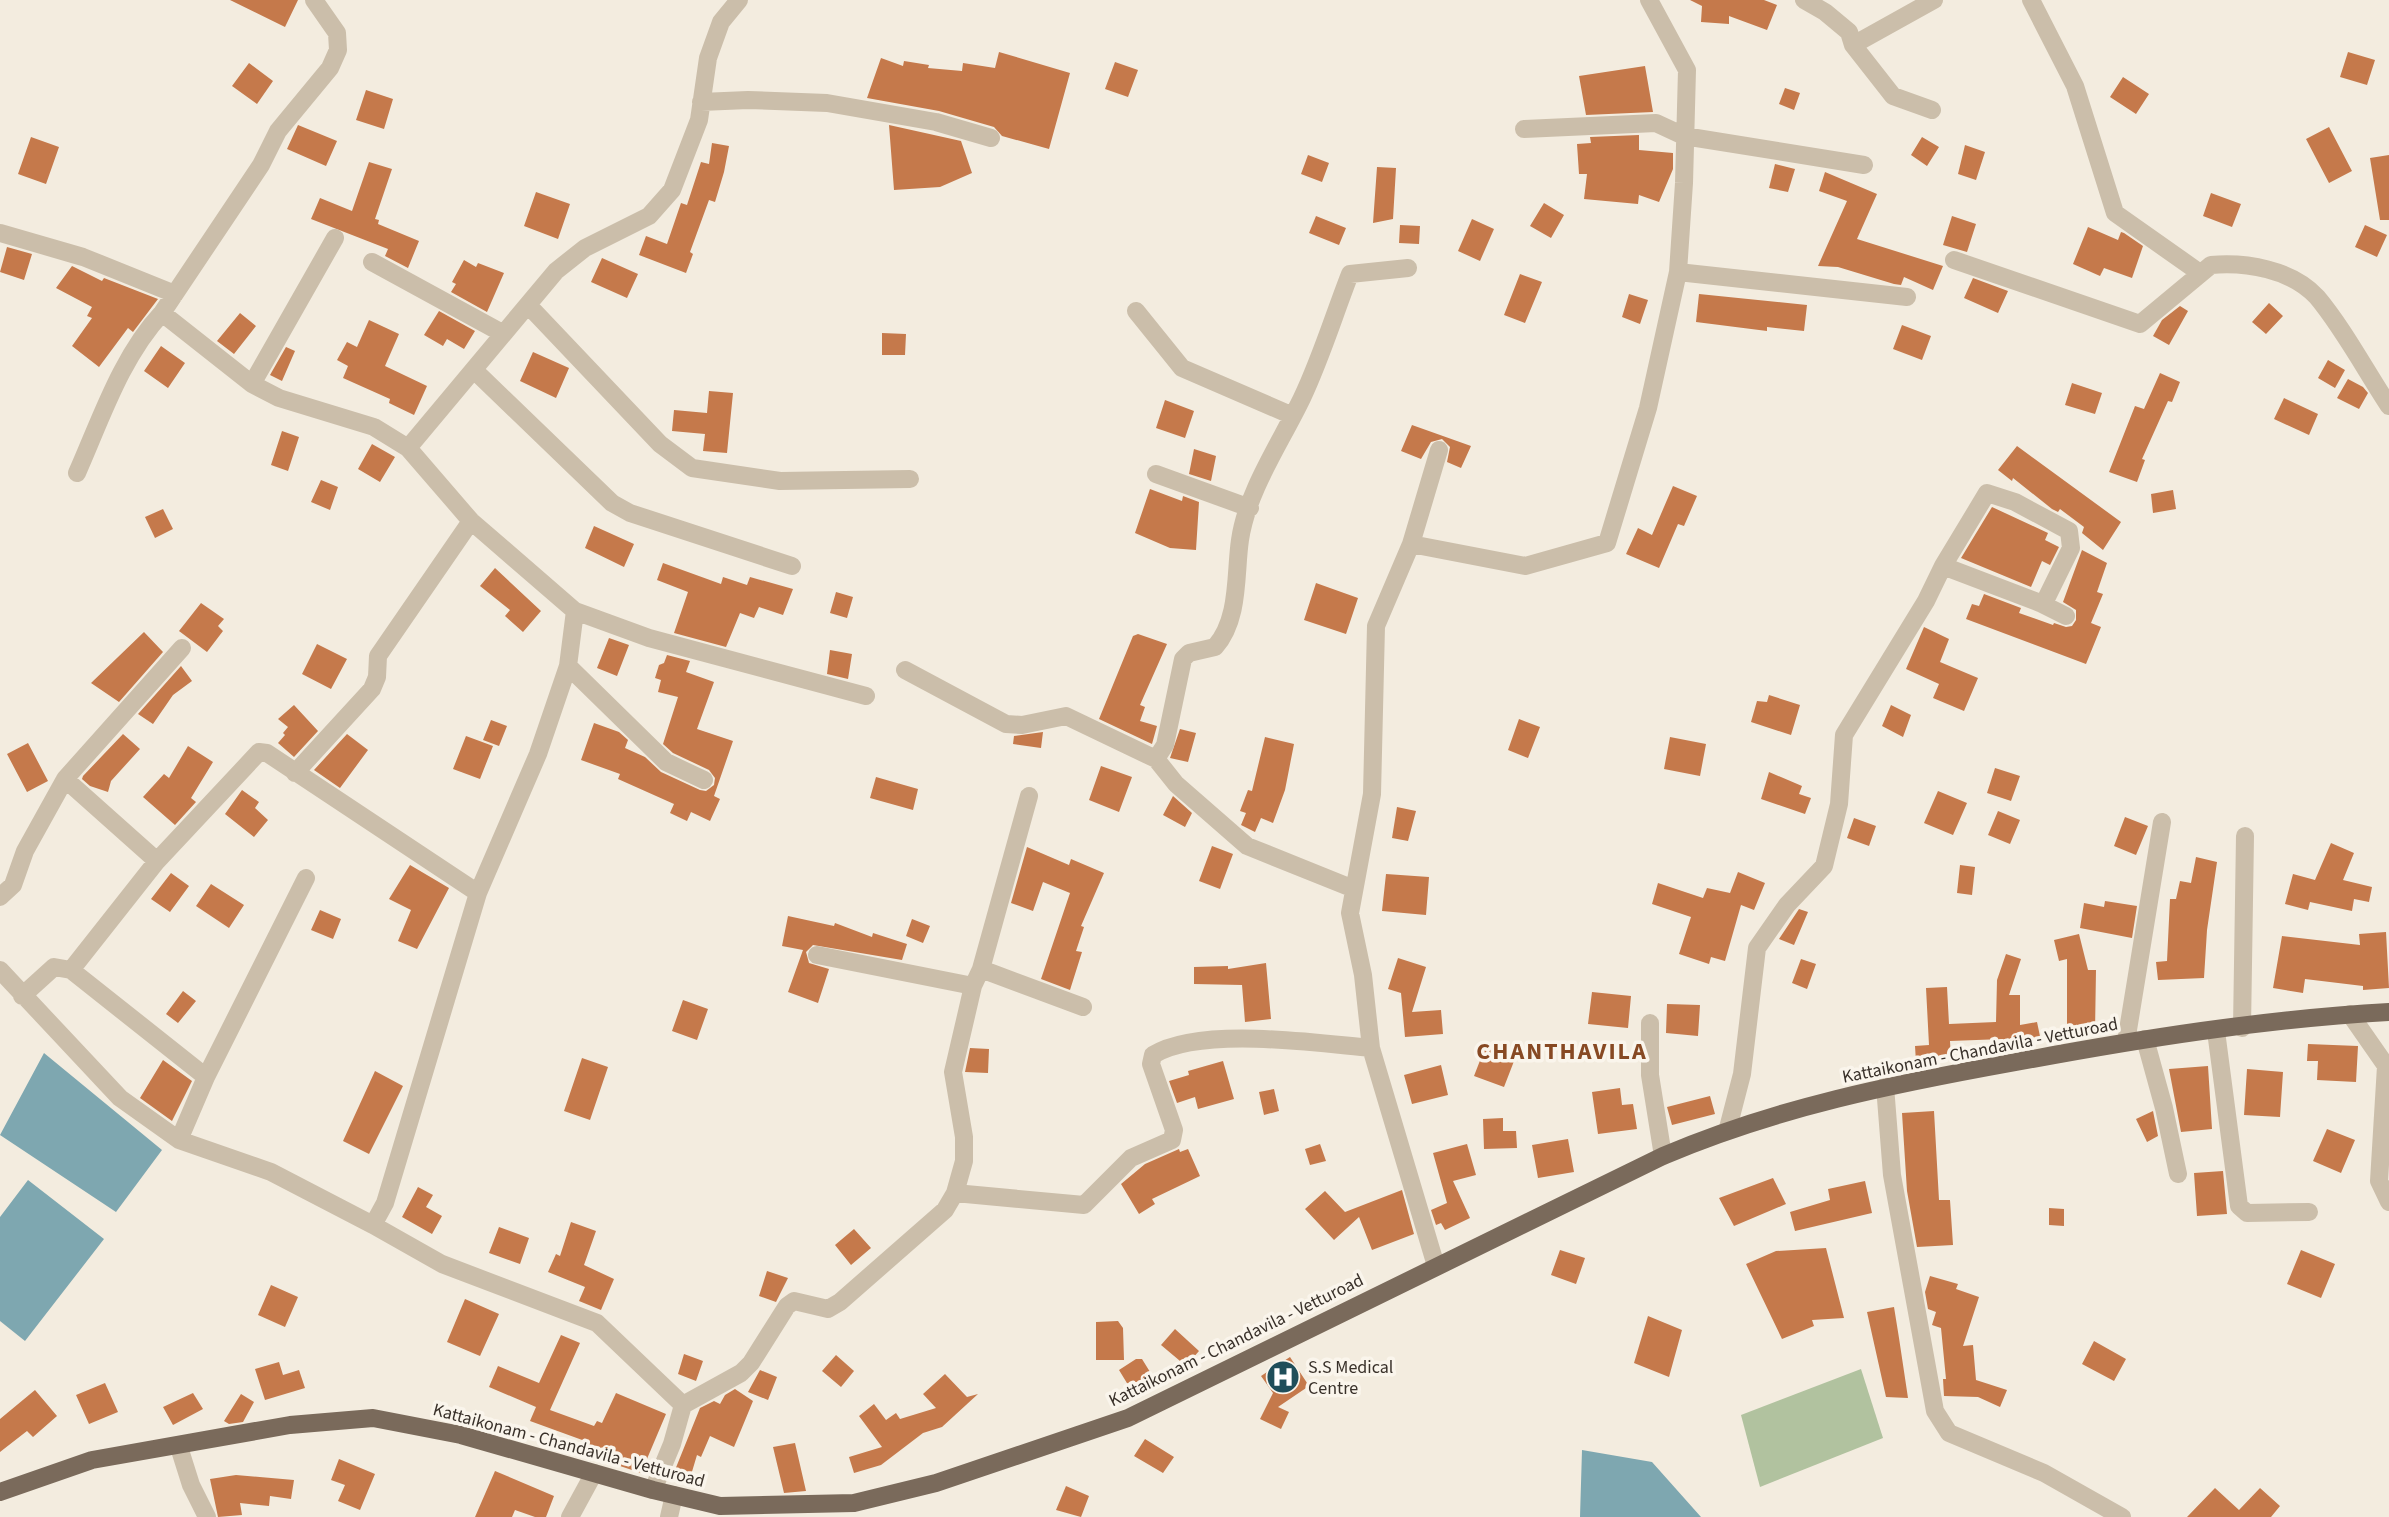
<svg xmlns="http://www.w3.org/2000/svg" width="2389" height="1517" viewBox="0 0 2389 1517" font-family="'Source Sans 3',sans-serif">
<rect width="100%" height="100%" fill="#f3ecdf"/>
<path fill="#b1c29f" d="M1861,1369L1883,1438L1760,1487L1741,1415Z"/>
<path fill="#7ea7b0" d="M44,1053L162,1150L116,1212L0,1135Z
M28,1180L104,1239L25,1341L0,1321V1217Z
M1582,1450L1652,1462L1701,1517H1580Z"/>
<path fill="#c5794b" d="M230,0H298L285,27Z
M1690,0H1764L1777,5L1767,30L1729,16V24L1701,22L1702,6Z
M999,52L1070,73L1049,149L1002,136L994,127L939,111L867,98L881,58L903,66L904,61L929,65L928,68L962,71L963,63L995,68Z
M2348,52L2375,60L2367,85L2340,77Z
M1115,62L1138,70L1128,97L1105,89Z
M249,63L273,81L257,104L232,86Z
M1645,66L1653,112L1586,115L1579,76Z
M2123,77L2149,94L2136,114L2110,97Z
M1785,88L1800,93L1794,110L1779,104Z
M366,90L393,99L384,129L356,120Z
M298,125L337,141L326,166L287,149Z
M889,125L961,141L972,173L940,187L894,190Z
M2329,127L2352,171L2329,183L2306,139Z
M1639,135V150L1673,153V169L1659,202L1639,195L1638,204L1584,199L1587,174H1579L1577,144L1591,143L1590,137Z
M31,137L59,147L46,184L18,174Z
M1922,137L1939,147L1927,166L1911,155Z
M712,143L729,146L724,172L715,202L709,200L690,252L693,254L686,273L639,255L646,236L667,244L681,203L687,205L701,162L709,164Z
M1965,145L1985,152L1976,180L1958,174Z
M1308,155L1329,163L1322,182L1301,174Z
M2389,155V220H2380L2370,158Z
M369,162L392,169L375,219L379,220L378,224L419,241L408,268L385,256L388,249L311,219L320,198L352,211Z
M1775,164L1795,169L1788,192L1769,188Z
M1377,167L1396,168L1393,219L1373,223Z
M1825,172L1877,194L1857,239L1943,266L1933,290L1904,277L1901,285L1894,284L1838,267L1818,266L1847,201L1819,191Z
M536,192L570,204L558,239L524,226Z
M2211,193L2241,204L2232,227L2203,216Z
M1544,203L1564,215L1551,238L1530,226Z
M1316,216L1346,228L1339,245L1309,233Z
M1952,216L1976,224L1967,252L1943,245Z
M1472,219L1494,229L1480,261L1458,251Z
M1400,225L1420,226L1419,244L1399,243Z
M2365,225L2387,235L2377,257L2355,247Z
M2088,227L2118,240L2121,232L2124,233L2143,246L2132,278L2104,268L2100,276L2073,264Z
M7,247L32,254L24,280L0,272Z
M602,258L638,274L627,298L591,282Z
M464,260L476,267L478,263L504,273L487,312L451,292L456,284L452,282Z
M72,266L102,281L104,278L158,299L133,332L128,328L99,367L72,346L92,318L87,316L92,307L56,288Z
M1520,274L1542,282L1525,323L1504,315Z
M1973,278L2008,291L1998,313L1964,298Z
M1629,294L1648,300L1640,324L1622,317Z
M1699,294L1807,305L1804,331L1767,327V331L1696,322Z
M2269,303L2283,316L2266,334L2252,322Z
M2180,306L2188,311L2169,345L2153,336L2162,320Z
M439,311L475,331L464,349L447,339L443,346L424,335Z
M240,313L256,326L234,354L217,341Z
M369,320L399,334L385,366L427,386L414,415L389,403L390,399L343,378L348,366L337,360L347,342L357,347Z
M1902,325L1931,336L1922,360L1893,349Z
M882,333L906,334L905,355H882Z
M161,346L185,363L168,388L144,371Z
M286,347L295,351L282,381L270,375Z
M533,352L569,368L556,398L520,381Z
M2328,360L2345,370L2335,388L2318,378Z
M2160,373L2180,382L2172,402L2168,401L2142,459L2145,460L2137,482L2109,472L2135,406L2144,409Z
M2348,379L2363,387L2368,393L2359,409L2337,398Z
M2072,383L2102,393L2095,414L2065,405Z
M709,391L733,393L727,453L703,451L705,434L672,431L674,410L707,413Z
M2284,398L2318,414L2309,435L2274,419Z
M1165,400L1194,411L1185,438L1156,428Z
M1412,425L1471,446L1461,468L1447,462L1450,447L1442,439L1431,442L1421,459L1401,451Z
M282,431L299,437L288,471L271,465Z
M372,444L395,457L380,482L358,469Z
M2017,446L2121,522L2103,550L2082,533L2084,527L2060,509L2058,512L2052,509L2013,478L2012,481L1998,470Z
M1194,449L1216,456L1211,481L1189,474Z
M321,480L338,487L330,510L311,502Z
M1673,486L1697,496L1684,526L1678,524L1659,568L1626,554L1638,528L1652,535Z
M1150,489L1182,501L1183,496L1199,502L1196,550L1170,548L1135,533Z
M2173,490L2176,509L2153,513L2151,494Z
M1992,507L2048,533L2045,540L2059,547L2050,565L2042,561L2031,587L1961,558Z
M163,509L173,529L155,538L145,517Z
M594,526L634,544L624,567L585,548Z
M2082,550L2107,563L2097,592L2103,594L2091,623L2101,627L2086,664L1966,619L1972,604L1979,606L1984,594L2021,608L2019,613L2053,625L2054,623L2066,627L2072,626L2076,620V610L2063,602Z
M663,563L721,584L723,577L747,585L750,577L793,589L783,615L759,607L754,618L740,613L726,647L674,633L688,592L657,580Z
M495,568L541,611L523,632L505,616L510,610L480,586Z
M1316,583L1358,598L1346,634L1304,620Z
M836,592L853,597L847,618L830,613Z
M201,603L224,619L218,626L223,631L207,652L179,631Z
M1924,627L1949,639L1940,662L1978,678L1964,711L1933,698L1939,684L1906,669Z
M144,632L163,652L119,702L91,683Z
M1138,634L1167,644L1140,705L1145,707L1140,721L1157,726L1152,744L1099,719L1133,636Z
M609,638L629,645L617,676L597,668Z
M317,644L347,659L331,689L302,674Z
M830,650L852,654L848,679L827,674Z
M667,655L690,661L686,672L714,682L697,729L733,741L714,796L720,799L710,821L691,812L687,821L670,813L674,804L618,779L620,774L581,760L594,723L619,732L628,740L625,748L645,757L661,772L700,790L706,791L714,785L715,778L709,770L673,753L663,744L678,697L658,692L661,680L655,678L659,665L664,663Z
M181,666L192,681L173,695L153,724L138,714Z
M1769,695L1800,705L1791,735L1751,722L1757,701L1767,702Z
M294,705L318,731L294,757L278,743L285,735L283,733L288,727L278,719Z
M1891,705L1911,715L1903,737L1882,726Z
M1519,719L1540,727L1528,758L1508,750Z
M491,720L507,726L499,746L483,740Z
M1180,729L1196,733L1188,762L1170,758Z
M1043,732L1041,748L1013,744L1014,736Z
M123,734L140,749L111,781L108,792L90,786L82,779L83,776Z
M347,734L368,750L340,788L314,770Z
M466,736L493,746L480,779L453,769Z
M1265,737L1294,744L1285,790L1273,823L1261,818L1255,832L1241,825L1246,813L1240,811L1248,790L1252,791Z
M1670,737L1706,744L1700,776L1664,769Z
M28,743L48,781L27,792L7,754Z
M188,746L213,762L191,798L196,802L175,825L143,797L164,774L169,778Z
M1101,766L1132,777L1119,812L1089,800Z
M1995,768L2020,776L2011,801L1987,793Z
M1769,772L1802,786L1799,794L1811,798L1805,814L1761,799Z
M876,777L918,789L913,810L870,798Z
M242,790L259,802L255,808L268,820L254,837L225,814Z
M1938,791L1967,803L1953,835L1924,823Z
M1173,796L1192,813L1185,827L1163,815Z
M1397,807L1416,811L1408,841L1392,838Z
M1998,811L2020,820L2010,844L1988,835Z
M2125,817L2148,826L2136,855L2114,846Z
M1854,818L1876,826L1869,846L1847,838Z
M2331,843L2354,853L2343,880L2372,887L2369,902L2354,899L2352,911L2310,902L2308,910L2285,904L2293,874L2315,880Z
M1212,846L1233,854L1220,889L1199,881Z
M1027,847L1069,865L1071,859L1104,873L1081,926L1084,927L1076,951L1082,952L1070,990L1041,979L1070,893L1043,882L1033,911L1011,903Z
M2196,857L2217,862L2207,930L2204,978L2158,980L2156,962L2167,961L2170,899H2176L2180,881L2191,883Z
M410,865L449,888L417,949L398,941L411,910L389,899Z
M1960,865L1975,867L1972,895L1957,893Z
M1738,872L1765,883L1754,910L1741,905L1725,961L1711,957L1709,964L1679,954L1691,917L1652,904L1658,883L1703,898L1707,888L1730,893Z
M171,873L189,886L170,912L151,899Z
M1386,874L1429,877L1426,915L1382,911Z
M211,884L244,905L229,928L196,906Z
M2105,901L2137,906L2132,938L2080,928L2084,903L2104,907Z
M1799,909L1808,912L1794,945L1779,939Z
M320,910L341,919L333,939L311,930Z
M788,916L834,926L835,923L872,937L873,933L907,944L902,960L813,945L806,952L809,963L829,969L818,1003L788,992L803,950L782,946Z
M912,919L930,926L923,943L906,936Z
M2386,932L2389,988L2363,990V986L2305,979L2303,993L2273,988L2282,936L2360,945L2359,934Z
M2079,934L2088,970H2096L2095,1032H2067V959L2059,961L2054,940Z
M2006,954L2021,959L2009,995H2020V1025L2037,1022L2041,1041L2005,1047L2003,1039L1950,1041L1951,1060L1916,1062L1915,1046L1929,1045L1926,988L1947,987L1949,1024L1996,1022L1997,980Z
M1398,958L1426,967L1412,1012L1441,1010L1443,1034L1405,1037L1401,993L1388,989Z
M1801,959L1816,964L1807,989L1792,983Z
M1266,963L1271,1019L1245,1022L1242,985L1194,984V967L1228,966V969Z
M183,991L196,1001L178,1023L166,1014Z
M1592,992L1631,996L1628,1028L1588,1024Z
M683,1000L708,1009L697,1040L672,1031Z
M1667,1004L1700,1005L1698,1036L1666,1033Z
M2308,1044L2358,1046L2356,1082L2317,1080L2318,1061H2307Z
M1486,1045L1516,1056L1504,1087L1474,1076Z
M970,1048L989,1049L988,1073L965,1072Z
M582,1058L608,1067L590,1120L564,1111Z
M163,1060L192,1081L172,1121L140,1098Z
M1223,1061L1234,1099L1198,1109L1195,1097L1177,1103L1169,1081L1189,1075L1188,1071Z
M1441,1065L1448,1095L1412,1104L1404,1075Z
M2208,1066L2212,1129L2181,1132L2169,1069Z
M2247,1069L2283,1072L2280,1117L2244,1115Z
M375,1071L403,1086L369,1154L343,1141Z
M1620,1088L1622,1105L1633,1104L1637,1129L1598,1134L1592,1092Z
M1274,1089L1279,1111L1264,1115L1259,1092Z
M1710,1096L1715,1114L1672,1125L1667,1107Z
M1934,1111L1939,1200H1950L1953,1245L1917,1247L1907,1191L1902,1113Z
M2153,1111L2158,1136L2147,1142L2136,1119Z
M1503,1118V1131H1516L1517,1148L1484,1149L1483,1119Z
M2327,1129L2355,1140L2341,1173L2313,1161Z
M1568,1139L1574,1172L1538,1178L1532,1145Z
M1320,1144L1326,1161L1310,1165L1305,1149Z
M1467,1144L1476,1175L1453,1181L1470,1218L1445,1230L1441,1223L1436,1225L1431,1210L1447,1203L1433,1153Z
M1179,1149L1180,1152L1188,1149L1200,1176L1152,1199L1155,1204L1139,1214L1121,1184L1145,1164Z
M2223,1171L2227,1214L2197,1216L2194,1173Z
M1773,1178L1786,1204L1734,1226L1719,1198Z
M1865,1181L1872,1213L1795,1231L1790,1212L1830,1200L1828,1189Z
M418,1187L433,1195L426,1207L442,1216L432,1234L402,1217Z
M1402,1190L1414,1234L1372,1250L1359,1217L1334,1240L1305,1209L1325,1191L1345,1212Z
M2049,1208L2064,1209V1226L2049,1225Z
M571,1222L596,1231L584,1265L614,1279L601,1310L579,1301L585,1287L548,1272L556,1254L560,1256Z
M499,1227L529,1238L520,1264L489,1253Z
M854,1229L871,1248L851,1265L835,1245Z
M1826,1248L1844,1318L1812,1320L1814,1326L1782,1339L1746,1264L1776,1251Z
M1560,1250L1585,1258L1576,1284L1551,1275Z
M2301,1250L2335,1264L2321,1298L2287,1284Z
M767,1271L788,1278L776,1302L759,1296Z
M1930,1276L1958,1284L1956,1289L1979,1297L1963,1346L1973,1345L1976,1380L2007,1390L2000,1407L1978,1397L1944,1396L1943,1379H1946L1941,1328L1932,1325L1936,1312L1928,1309L1925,1292Z
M271,1285L298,1297L285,1327L258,1315Z
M465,1299L499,1314L480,1356L447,1342Z
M1894,1307L1899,1338L1908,1398L1886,1397L1867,1312Z
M1648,1316L1682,1330L1669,1377L1634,1363Z
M1118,1321L1123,1328L1124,1360H1096V1322Z
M1175,1329L1199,1351L1186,1366L1161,1345Z
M561,1335L580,1343L550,1410L594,1426L597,1421L602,1423L616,1393L666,1414L641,1473L599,1459L581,1448L585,1441L530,1421L536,1407L489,1387L498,1366L539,1383Z
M2094,1341L2126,1359L2114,1381L2082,1364Z
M684,1354L703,1361L696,1381L678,1374Z
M836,1355L854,1371L841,1387L822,1371Z
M1290,1357L1309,1386L1278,1407L1289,1412L1281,1429L1260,1419L1273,1393L1261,1376Z
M1136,1359H1142L1155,1380L1133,1393L1119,1370Z
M279,1362L283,1375L299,1370L305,1388L265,1400L255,1369Z
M760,1370L777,1377L768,1400L748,1392Z
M945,1374L967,1397L978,1394L942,1427L923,1433L881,1465L854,1473L849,1457L882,1447L859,1416L874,1404L886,1420L896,1413L900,1419L936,1408L923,1394Z
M105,1383L118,1412L89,1424L76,1395Z
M735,1389L753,1401L734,1447L710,1436L701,1457L697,1455L691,1475L675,1470L700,1408L714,1401L720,1404L725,1395Z
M35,1390L57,1416L33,1437L27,1431L0,1452V1419Z
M193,1393L203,1409L173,1425L163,1407Z
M241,1394L254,1402L243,1422L229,1424L224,1421Z
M1145,1439L1174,1457L1163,1473L1134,1456Z
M795,1443L806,1491L784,1493L773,1447Z
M339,1459L375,1474L360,1510L338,1501L345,1485L331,1480Z
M495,1471L554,1496L546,1517H535L515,1510L512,1517H475Z
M236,1475L294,1480L291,1499L270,1496L269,1506L240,1503L242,1515L218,1517L210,1479Z
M1066,1486L1089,1496L1081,1517L1056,1510Z
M2215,1488L2239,1510L2260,1488L2280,1506L2271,1517H2187Z"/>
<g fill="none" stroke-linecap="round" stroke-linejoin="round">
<path stroke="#cbbeaa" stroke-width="18" d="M314,0L337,33L338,50L330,68L278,131L261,165L162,313L252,384L279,398L374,427L408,448L471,521L575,611L568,666L538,754L478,893L385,1203L373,1225L442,1264L597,1323L683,1405L672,1444L653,1490
M1804,0L1825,12L1849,32L1853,45L1893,96L1932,110
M2031,0L2075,86L2115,213L2200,273
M1853,45L1934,0
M701,102L748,100L827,103L936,122L991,138
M1524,129L1656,123L1684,136L1864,165
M0,233L83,257L175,294
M1954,260L2140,324L2211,265C2246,262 2291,269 2317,297C2343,328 2366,371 2389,406
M372,262L502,333
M1678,272L1907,297
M528,305L660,444L692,468L780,481L910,479
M1136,311L1182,368L1293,416
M474,370L612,503L630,513L792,566
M252,384L335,238
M408,448L556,271L585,248L649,216L672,190L699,120L708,58L721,22L739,0
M77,473C101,419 121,357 162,313
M1156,474L1250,508
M1411,544L1439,450
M2040,603L2066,616
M575,611L649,638L866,696
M568,666L666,762L704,780
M905,670L1006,724L1022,725L1066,716L1156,759L1165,745L1183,659L1189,653L1215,647C1240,619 1235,573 1240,540C1247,491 1281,442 1302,398C1321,358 1334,315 1350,274L1408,268
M1156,759L1176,784L1247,846L1354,889
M295,773L372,689L377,677L378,656L471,521
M157,861L65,779L182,648
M0,897L13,885L25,851L65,779
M817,955L973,986L981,969L1083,1007
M981,969L1029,796
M0,970L120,1098L179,1140L271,1172L373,1225
M71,970L157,861L259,752L267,753L478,893
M22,996L54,967L71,970L206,1077
M2350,1014L2389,1070
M1650,1023V1075L1663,1156
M2242,1028L2245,836
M2216,1031L2239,1206L2247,1213L2309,1212
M2145,1039L2164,1108L2178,1174
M2126,1042L2162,822
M2386,1066L2379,1181L2389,1202
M1885,1086L1892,1175L1935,1411L1949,1433L2044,1473L2122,1517
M1728,1128L1742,1074L1757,948L1787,905L1824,866L1839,804L1844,735L1926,601L1943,566L2040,603L2045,601L2071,548L2069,531L2015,502L1987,493L1943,566
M179,1140L206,1077L306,878
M955,1193L1084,1205L1131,1158L1172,1140L1174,1130L1151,1064L1153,1055C1200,1026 1315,1043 1371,1048
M1436,1266L1371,1048L1363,975L1350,913L1372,794L1376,626L1411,544L1525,566L1607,543L1648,408L1678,272L1684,183L1687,70L1649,0
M683,1405L741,1373L751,1363L787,1306L794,1301L828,1309L840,1302L945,1210L955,1193L964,1161V1137L953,1072L973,986
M179,1447L191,1485L207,1517
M570,1517L594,1473
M669,1517L674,1495"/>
<path stroke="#7a6a5b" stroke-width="18" d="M0,1492L92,1460L290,1425L373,1418L461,1435L653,1490L720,1506L854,1503L936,1483L1128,1418L1663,1156C1778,1107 1894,1084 2016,1062C2139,1039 2264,1019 2389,1012"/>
</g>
<defs>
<symbol id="hospital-disc" viewBox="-11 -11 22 22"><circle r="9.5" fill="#1f4e5a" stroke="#faf5ec"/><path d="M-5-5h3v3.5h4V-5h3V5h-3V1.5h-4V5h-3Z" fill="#fff"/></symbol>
</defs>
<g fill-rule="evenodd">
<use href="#hospital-disc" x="1264" y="1358" width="38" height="38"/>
</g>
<g text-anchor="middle" stroke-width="7" stroke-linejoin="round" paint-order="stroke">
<g font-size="18" fill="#39312a" stroke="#faf5ec">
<text transform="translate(1980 1050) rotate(-11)" y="6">Kattaikonam - Chandavila - Vetturoad</text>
<text transform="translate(1236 1340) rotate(-26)" y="6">Kattaikonam - Chandavila - Vetturoad</text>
<text transform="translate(569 1445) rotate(15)" y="6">Kattaikonam - Chandavila - Vetturoad</text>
</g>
<g font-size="18" fill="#39312a" stroke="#faf5ec" text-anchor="start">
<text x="1308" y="1373">S.S Medical<tspan x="1308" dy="21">Centre</tspan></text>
</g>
<g font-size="24" font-weight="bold" letter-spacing="2" fill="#874923" stroke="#faf5ec">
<text x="1562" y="1059">CHANTHAVILA</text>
</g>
</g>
</svg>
